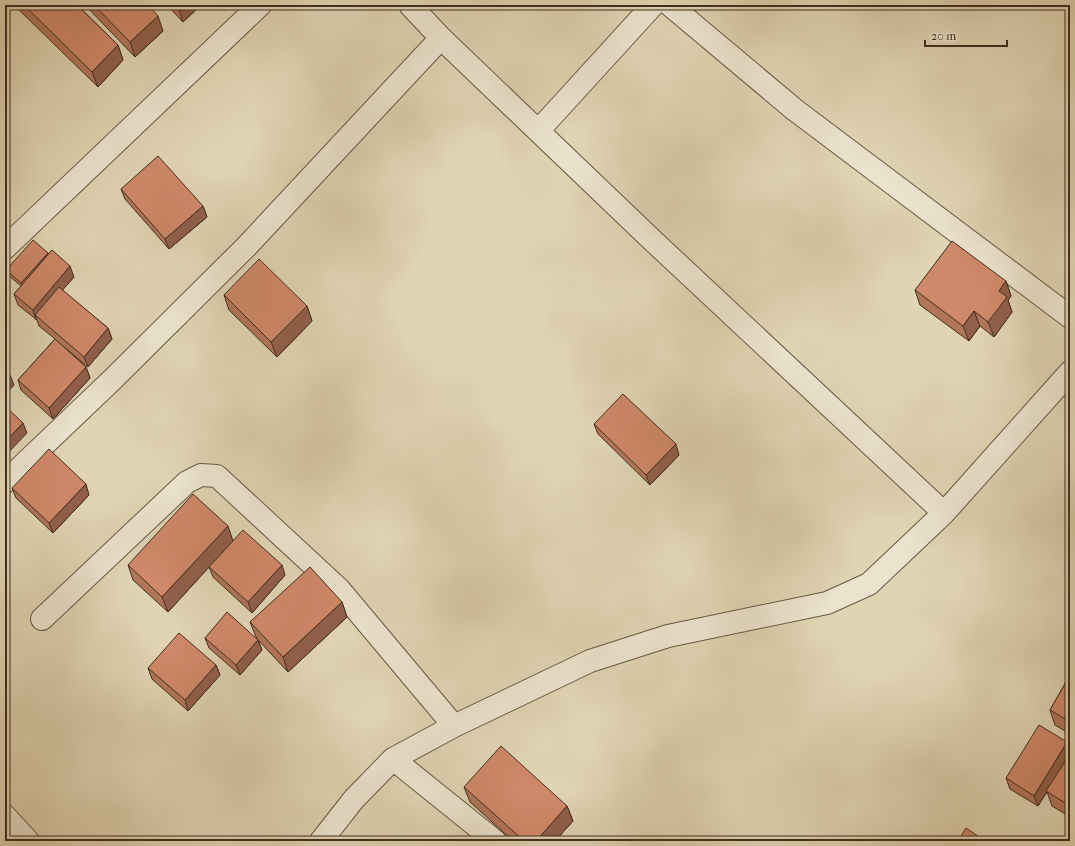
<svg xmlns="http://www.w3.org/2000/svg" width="1075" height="846" viewBox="0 0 1075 846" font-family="'IM FELL French Canon',serif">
<rect width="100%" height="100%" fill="#e0d4b3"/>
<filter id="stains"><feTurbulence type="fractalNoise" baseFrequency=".005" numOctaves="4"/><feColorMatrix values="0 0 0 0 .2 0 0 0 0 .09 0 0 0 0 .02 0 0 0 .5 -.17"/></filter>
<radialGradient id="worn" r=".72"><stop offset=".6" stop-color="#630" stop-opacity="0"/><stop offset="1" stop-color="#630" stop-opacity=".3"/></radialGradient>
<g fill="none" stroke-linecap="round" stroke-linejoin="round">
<defs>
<path id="street" d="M410,5L441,38L650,238L944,513
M670,5L795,110L1070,317
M538,131L653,5
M5,248L260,5
M5,482L112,380L246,247L441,38
M42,619L187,482L201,475L217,476L339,589L454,726
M393,759L495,841
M5,816L28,841
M321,841L354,799L393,759L454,726L590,661L668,636L827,603L869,584L944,513L1070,372"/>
</defs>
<use href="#street" stroke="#695844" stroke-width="24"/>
<use href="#street" stroke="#ebe3ce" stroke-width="22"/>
</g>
<path fill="#b2755a" stroke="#412e1f" d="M14,5H77L118,45L123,60L98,87Z
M85,5H148L163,31L135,57Z
M167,5H201L183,22Z
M121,189L203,206L207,217L169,249L125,199Z
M48,254L74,277L62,290L108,328L112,339L88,367L64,347L86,367L90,378L53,419L21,390L18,380L55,339L39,326L37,320L18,305L14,294L21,286L8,275L6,270Z
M1006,281L1011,296L1008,300L1012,312L994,337L980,326L969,341L920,305L915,290Z
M224,295L307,306L312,321L277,357L229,310Z
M594,424L679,455L650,485L598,434Z
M12,488L89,495L53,533L16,498Z
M233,540L285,575L252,613L213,577L209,567L168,612L133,580L128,565Z
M342,602L347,617L288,672L258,640L262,650L240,675L209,648L205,638L258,639L256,637L250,622Z
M216,665L220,675L188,711L152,679L148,668Z
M1070,675V734L1055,725L1050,710Z
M1067,742L1070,750V817L1052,806L1047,792L1038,806L1010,789L1006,778Z
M464,787L567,806L573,821L555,841H513L470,802Z"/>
<path fill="#915f4a" stroke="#412e1f" d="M180,5H201L183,22L178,7Z
M158,16L163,31L135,57L130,42Z
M118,45L123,60L98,87L92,72Z
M203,206L207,217L169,249L165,239Z
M48,253L50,258L23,288L21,283Z
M70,266L74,277L38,318L35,315L36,320L33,310Z
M1006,281L1011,296L1008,300L1012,312L994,337L988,322L999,291Z
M307,306L312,321L277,357L271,342Z
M974,311L980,326L969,341L963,326Z
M108,328L112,339L88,367L84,357Z
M86,367L90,378L53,419L49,408Z
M10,375L14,385L5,395V381Z
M23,423L27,433L5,456V442Z
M676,444L679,455L650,485L646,475Z
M86,484L89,495L53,533L49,523Z
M228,526L233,541L168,612L162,597Z
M282,565L285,575L252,613L248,602Z
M342,602L347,617L288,672L283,657Z
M258,640L262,650L240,675L236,665Z
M216,665L220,675L188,711L185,700Z
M1067,742L1070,750V754L1038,806L1034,796Z
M567,806L573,821L555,841H536Z"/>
<path fill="#cf8869" stroke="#412e1f" d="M24,5H77L118,45L92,72Z
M94,5H148L158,16L130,42Z
M158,156L203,206L165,239L121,189Z
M33,240L48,253L21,283L6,270Z
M952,241L1006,281L999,291L1007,297L988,322L974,311L963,326L915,290Z
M52,250L70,266L33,310L14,294Z
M259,259L307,306L271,342L224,295Z
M59,287L108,328L84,357L35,315Z
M55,339L86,367L49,408L18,380Z
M5,370L10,375L5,381Z
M623,394L676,444L646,475L594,424Z
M5,406L23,423L5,442Z
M49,449L86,484L49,523L12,488Z
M193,494L228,526L162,597L128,565Z
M243,530L282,565L248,602L209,567Z
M310,567L342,602L283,657L250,622Z
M227,612L258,640L236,665L205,638Z
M179,633L216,665L185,700L148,668Z
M1070,675V722L1050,710Z
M1039,725L1067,742L1034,796L1006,778Z
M501,746L567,806L536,841H524L464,787Z
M1070,754V806L1046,791Z
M966,828L985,841H958Z"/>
<rect width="1075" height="846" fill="none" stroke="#e0d4b3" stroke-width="20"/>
<rect x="6" y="6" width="1063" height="834" fill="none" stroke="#412e1f" stroke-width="2"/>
<rect x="10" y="10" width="1055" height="826" fill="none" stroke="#412e1f"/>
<path d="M925 40v6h82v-6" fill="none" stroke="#412e1f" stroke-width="2"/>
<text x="931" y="40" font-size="12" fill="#412e1f" stroke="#ebe3ce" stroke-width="3" paint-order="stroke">20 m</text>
<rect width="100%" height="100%" filter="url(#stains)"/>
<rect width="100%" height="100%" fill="url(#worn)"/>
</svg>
